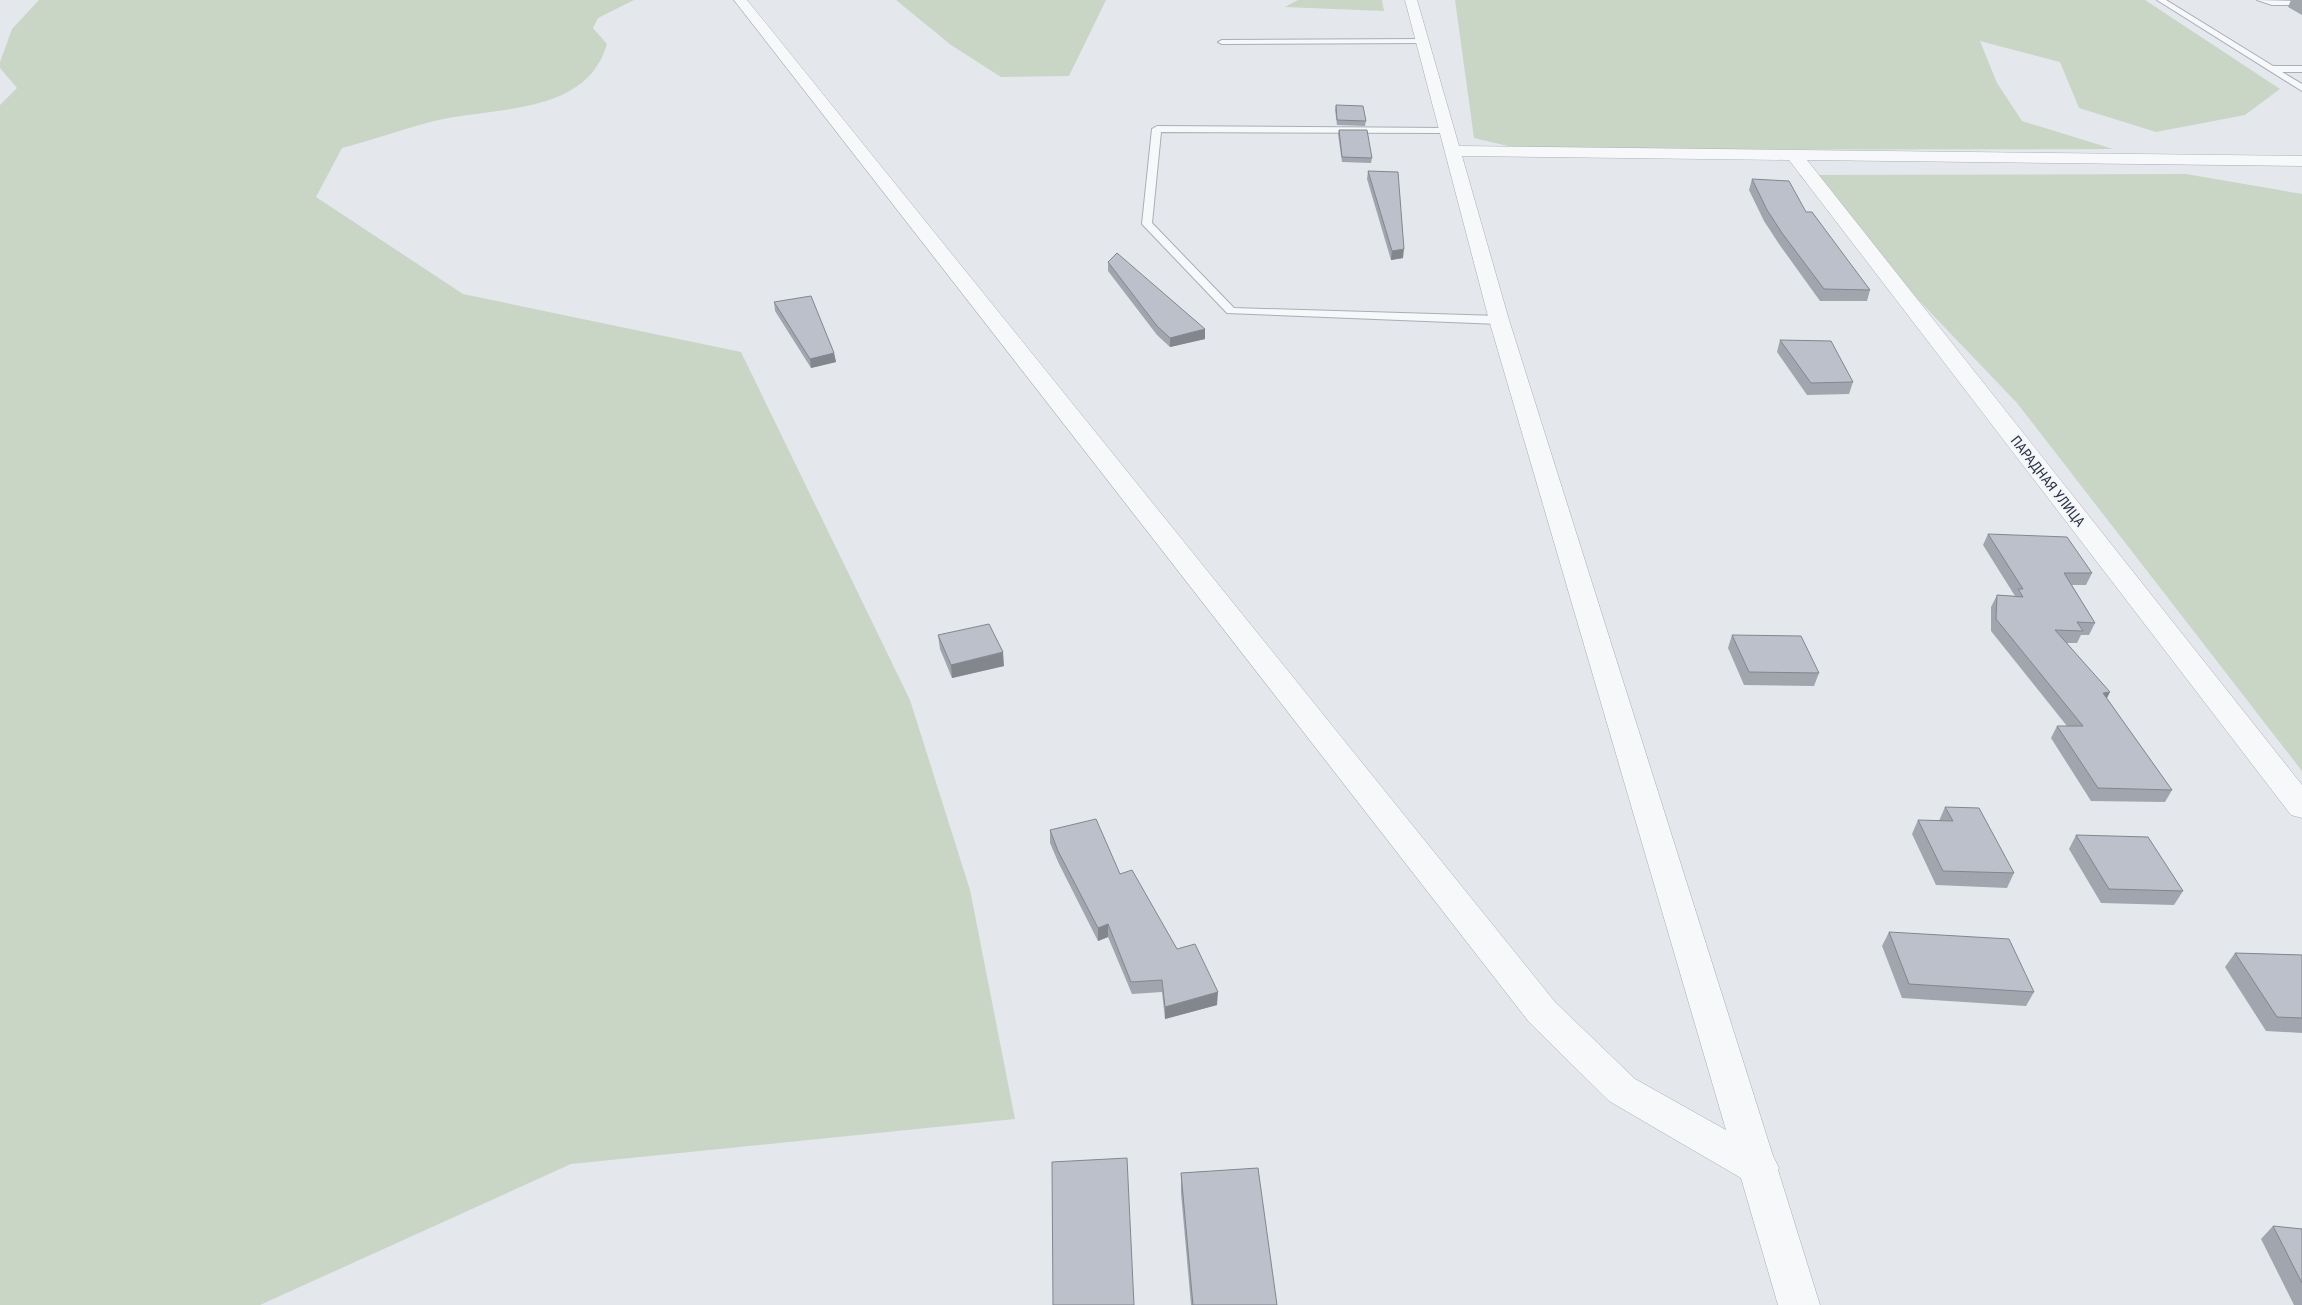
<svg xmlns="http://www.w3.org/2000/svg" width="2302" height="1305" viewBox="0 0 2302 1305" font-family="'Roboto Condensed',sans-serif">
<rect width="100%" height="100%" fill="#e4e7ec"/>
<path fill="#c9d6c5" d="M39,0H634L598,18L593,28L607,44C586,118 488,106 430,122C401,130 372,140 342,148L316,197L463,294L741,352L910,700L970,890L1015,1119L571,1164L260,1305H0V105L17,88L0,68V62L12,29Z
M896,0H1106L1069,76L1001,77L951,45Z
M1298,0H1382L1384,11L1285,7Z
M1455,0H2145L2280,89L2245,115L2156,132L2079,108L2060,62L1980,41L1997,83L2022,121L2113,149L1525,150L1474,138Z
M2186,174L2302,194V771L2017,403L1799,175Z"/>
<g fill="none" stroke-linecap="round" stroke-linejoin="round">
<defs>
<path id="lane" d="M2157,0H2166L2273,66H2302V72H2282L2302,84V91Z
M2257,0L2302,1V5H2272Z
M1422,39L1426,41L1425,43L1222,44L1218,42L1222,40Z
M1157,126L1449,128L1451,130L1446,133L1161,132L1152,223L1234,308L1499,316L1505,320L1499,324L1227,313L1142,224L1152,129Z"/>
<path id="street" d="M734,0H747L1555,1002L1635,1079L1726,1130L1489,320L1405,0H1417L1459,146L2302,156V166L1807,160L2302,785V818L2291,815L1789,160L1462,156L1509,320L1773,1156L1779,1168L1778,1170L1820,1305H1778L1741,1178L1609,1101L1529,1022Z"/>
</defs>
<use href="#lane" stroke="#a9aeb7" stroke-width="2"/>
<use href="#street" stroke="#a9aeb7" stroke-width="1"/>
<use href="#lane" fill="#f7f8fa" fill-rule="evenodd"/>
<use href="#street" fill="#f7f8fa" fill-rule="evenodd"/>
</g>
<path fill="#a1a5ae" d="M2291,0H2302V15L2288,7Z
M1336,105L1366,121L1365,126L1337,125L1335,110Z
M1339,130L1372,158L1371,163L1342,162L1338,134Z
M1368,171L1403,258L1391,260L1367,179Z
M1752,179L1806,212L1870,290L1867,301H1820L1779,244L1764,221L1749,190Z
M1108,262L1205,339L1170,347L1157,335L1108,271Z
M774,302L834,353L836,362L811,368L775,311Z
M1780,340L1853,382L1849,394L1807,395L1777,352Z
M1988,534L2092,573L2086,585H2072L2095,623L2089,635H2081L2077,643H2067L2172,790L2165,802L2091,801L2051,738L2057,726H2067L1991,631V607L1997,595L2015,596L1983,545Z
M938,635L1004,666L952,678L940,649Z
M1732,635L1819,673L1814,686L1744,685L1728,648Z
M1945,807L2014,873L2007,888L1936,885L1912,834L1918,820L1939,821Z
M1050,830L1120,874L1177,949L1217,1005L1165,1019L1162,992L1132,994L1108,937L1098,941L1059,864L1050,843Z
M2076,835L2183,891L2174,905L2101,903L2069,849Z
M1889,932L2034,992L2026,1006L1902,998L1882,946Z
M2235,953L2302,955V1033L2266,1031L2225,967Z
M1181,1173L1277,1305H1191L1181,1193Z
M2273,1226L2302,1229V1305H2294L2261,1239Z"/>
<path fill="#83868d" d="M1404,249L1403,258L1391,260L1392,251Z
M1205,329V339L1170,347V338Z
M834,353L836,362L811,368L810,359Z
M1003,652L1004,666L952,678L951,665Z
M2110,692L2104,704L2103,693Z
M1108,924V937L1098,941V928Z
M1218,992L1217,1005L1165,1019V1007Z"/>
<path fill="#bbc0ca" stroke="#83868d" d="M1336,105L1363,106L1366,121L1337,120Z
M1339,130H1367L1372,158L1342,157Z
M1368,171L1398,172L1404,249L1392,251Z
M1752,179L1789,181L1806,212H1812L1870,290L1824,289L1782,233L1767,210Z
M1117,253L1205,329L1170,338L1157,326L1108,262Z
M811,296L834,353L810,359L774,302Z
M1780,340L1831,341L1853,382L1811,383Z
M1988,534L2067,537L2092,573H2064L2095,623L2077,622L2083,631L2055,630L2110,692L2103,693L2172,790L2098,788L2057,726H2083L1996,619L1997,595L2023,597L2018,589H2023Z
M989,624L1003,652L951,665L938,635Z
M1732,635L1801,636L1819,673L1749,672Z
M1945,807L1979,808L2014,873L1943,871L1918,820L1953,821Z
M1096,819L1120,874L1132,870L1177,949L1195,944L1218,992L1165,1007L1162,980L1131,982L1108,924L1098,928L1058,851L1050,830Z
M2076,835L2148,837L2183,891L2109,889Z
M1889,932L2009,939L2034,992L1909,984Z
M2235,953L2302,955V1018L2277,1017Z
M1127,1158L1134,1305H1053L1052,1162Z
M1258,1168L1277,1305H1193L1181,1173Z
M2273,1226L2302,1229V1283Z"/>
<g text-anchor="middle" stroke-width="4" stroke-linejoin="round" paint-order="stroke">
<g font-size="14" fill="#2b3445" stroke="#f4f6f9">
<text transform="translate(2048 481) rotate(52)" y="5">ПАРАДНАЯ УЛИЦА</text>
</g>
</g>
</svg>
